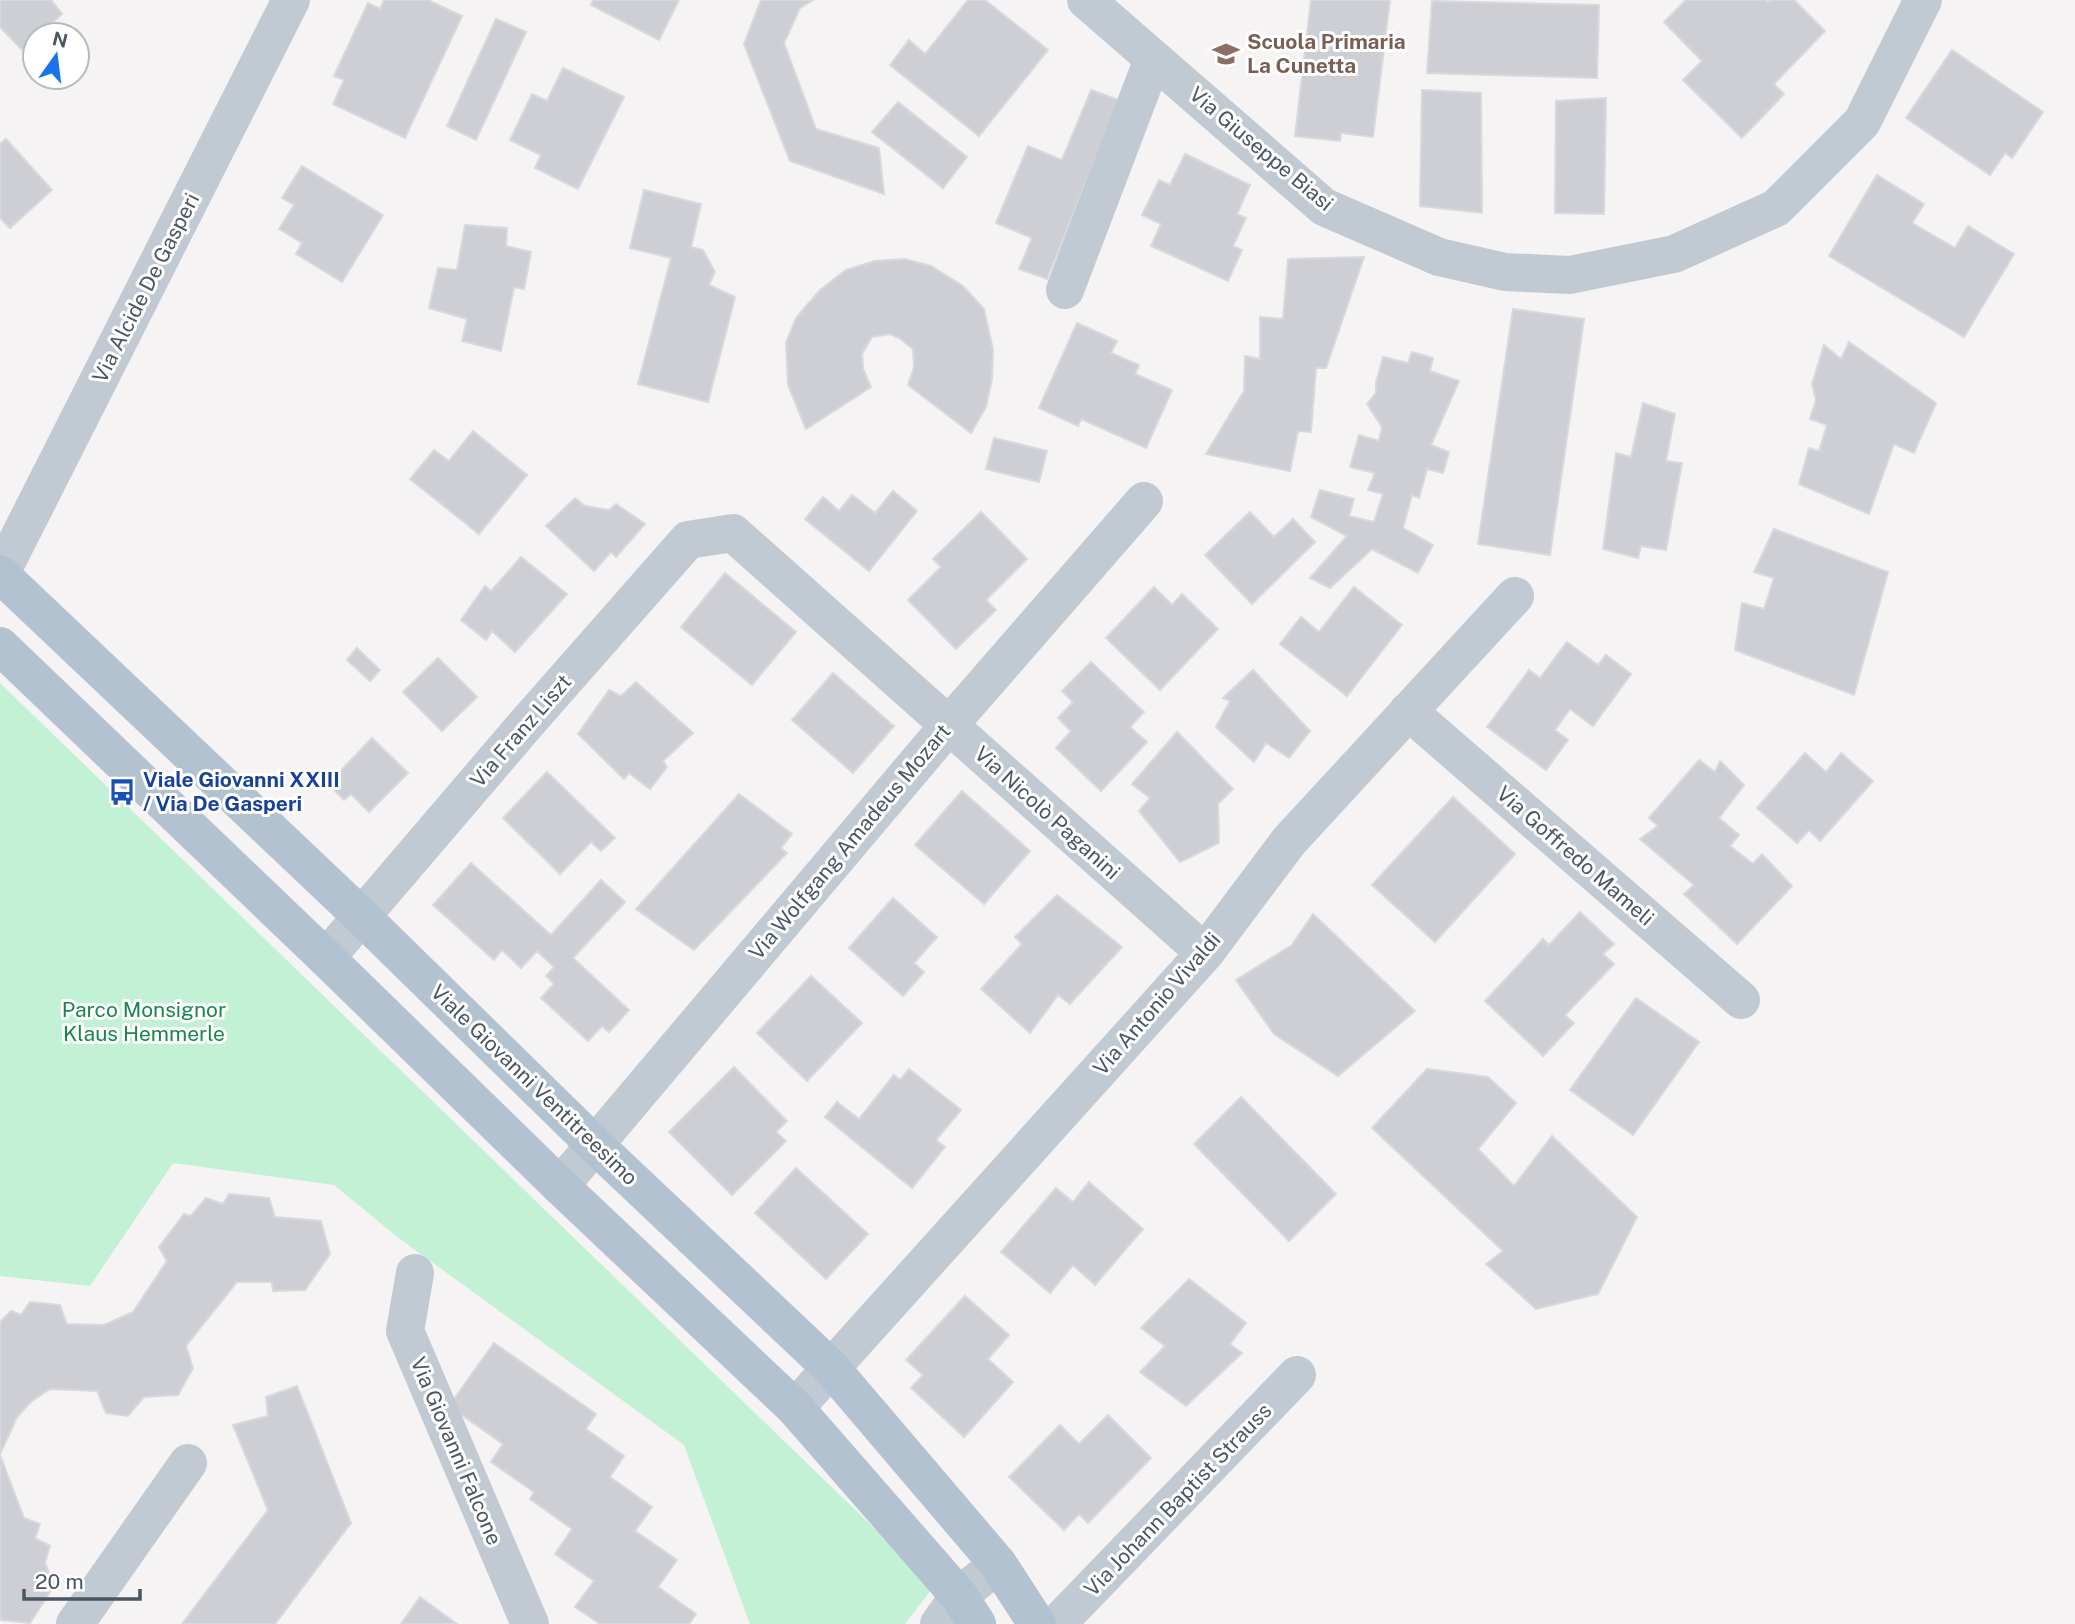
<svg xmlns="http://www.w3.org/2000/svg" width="2075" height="1624" viewBox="0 0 2075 1624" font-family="'Public Sans',sans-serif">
<rect width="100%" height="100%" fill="#f5f3f3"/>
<path fill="#c3f1d5" d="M0,683L934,1586L905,1624H750L684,1445L400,1239L334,1185L173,1163L90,1286L0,1276Z"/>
<path fill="#cdcfd5" stroke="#d7d9de" stroke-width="2" d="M0,0H51L62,14L39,35H35V39L22,50L0,27Z
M384,0H428L462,16L405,138L333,104L344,80L334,76L368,3L380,9Z
M593,0H679L659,40L591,5Z
M761,0H813L800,8L784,43L816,129L879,148L884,194L790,161L744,44Z
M968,0H985L1048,50L979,136L890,65L909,40L925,54Z
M1311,0H1390L1373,137L1341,133L1340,141L1295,136Z
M1686,0H1765L1768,2L1770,0H1794L1825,31L1774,84L1784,94L1742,138L1683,80L1702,61L1664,22Z
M1432,1L1599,5L1597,78L1427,73Z
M496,19L526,32L476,140L447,126Z
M1952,50L2043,112L2012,158L2005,153L1990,175L1906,118Z
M563,68L624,97L578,189L535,168L541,155L510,140L532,94L547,101Z
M1091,90L1119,100L1047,279L1019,269L1032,238L996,223L1028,146L1062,160Z
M1422,90L1481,93L1482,213L1420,206Z
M1606,98L1604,214L1555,213L1556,101Z
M898,102L967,157L943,188L872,132Z
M6,139L52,190L10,228L0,218V144Z
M1185,154L1250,185L1237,214L1246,218L1233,246L1242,250L1228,281L1151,246L1161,224L1142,215L1159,180L1170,185Z
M302,166L383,215L342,282L296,254L302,243L279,229L294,205L282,198Z
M1877,175L1924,204L1912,223L1955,248L1968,226L2014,254L1964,337L1829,256Z
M644,190L701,204L691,247L703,250L715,272L709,285L735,297L708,402L638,384L671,258L630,248Z
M465,225L507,228L506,246L531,252L524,289L514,287L501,351L462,341L467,319L429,308L438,268L457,270Z
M1364,257L1326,368H1316L1311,432L1298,431L1290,471L1206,454L1244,391L1245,356L1260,359V317L1283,319L1288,259Z
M905,259L931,266L963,286L984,309L993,350L992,379L986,407L971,433L908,385L914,367L913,349L899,338L890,334L872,337L862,354L863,369L871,387L806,429L788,385L786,343L796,318L819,291L846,270L875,261Z
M1513,309L1584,319L1550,555L1478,544Z
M1077,323L1117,341L1111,353L1139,365L1135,374L1172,390L1146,448L1081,419L1078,426L1039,408Z
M1849,342L1936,403L1914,453L1894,444L1869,514L1799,484L1809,448L1819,451L1827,425L1810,419L1816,400L1812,384L1824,345L1841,359Z
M1412,352L1433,358L1430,371L1459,381L1431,445L1449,452L1443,473L1427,469L1419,498L1412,495L1403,528L1433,545L1418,573L1372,549L1330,588L1310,578L1347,536L1311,517L1320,490L1354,499L1349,516L1374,522L1383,494L1368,490L1375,473L1350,467L1359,435L1379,441L1382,427L1367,404L1376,393V383L1383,357L1408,363Z
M1643,403L1675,414L1666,461L1682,463L1666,550L1641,546L1638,558L1603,549L1616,453L1631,457Z
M473,431L527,475L479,534L410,479L434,450L449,461Z
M994,438L1047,451L1039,482L986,469Z
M893,491L917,511L869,571L805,519L823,497L839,511L852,495L875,513Z
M575,498L585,506L609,510L616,504L645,524L616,557L611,552L594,571L546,526Z
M981,512L1027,559L986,600L996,610L956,649L908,600L941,567L933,559Z
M1250,512L1274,537L1293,519L1315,542L1252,604L1205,555Z
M1774,529L1888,572L1854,695L1735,650L1742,603L1764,609L1774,578L1754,572Z
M521,557L567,594L515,652L492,631L486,640L461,620L485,586L491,591Z
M725,573L796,632L752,685L681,627Z
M1154,587L1172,605L1182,594L1218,629L1160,690L1106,638Z
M1354,587L1402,625L1347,696L1280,644L1301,617L1319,632Z
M1567,642L1598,665L1606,655L1631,674L1593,726L1570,709L1555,730L1568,740L1546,770L1487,727L1529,670L1540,678Z
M357,648L380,670L370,681L347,660Z
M438,658L477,697L442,731L403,692Z
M1091,662L1144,712L1130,727L1147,742L1101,791L1056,748L1071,731L1058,718L1073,702L1062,691Z
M1253,670L1310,731L1289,758L1266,743L1254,762L1216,727L1230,701L1223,698Z
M833,673L894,726L853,773L792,720Z
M636,682L693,733L663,761L667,767L650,789L629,773L624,779L578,734L609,690L621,696Z
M1177,732L1233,789L1218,804L1219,843L1180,862L1139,811L1150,798L1132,784Z
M372,738L408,773L369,812L351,794L344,800L328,784Z
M1805,753L1826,772L1841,753L1873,781L1820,841L1809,830L1797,843L1757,808Z
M1699,760L1715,772L1720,761L1744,785L1719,818L1739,835L1730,846L1753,864L1762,854L1792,886L1737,944L1684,894L1694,885L1640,839L1658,826L1649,818Z
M547,772L615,838L601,851L591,842L560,874L503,818Z
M962,791L1030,851L984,904L915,845Z
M739,794L792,834L781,848L787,853L694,950L636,909Z
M1453,797L1515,854L1435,942L1372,885Z
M471,863L551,935L601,880L625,902L573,958L629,1010L609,1032L602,1026L588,1041L541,998L554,984L546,976L554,967L537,951L521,968L502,950L494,960L433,905Z
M1057,895L1122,947L1070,1004L1058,995L1030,1033L981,989L1022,944L1015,937Z
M893,898L937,937L914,963L924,972L903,996L849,948Z
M1580,912L1614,944L1603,954L1614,964L1565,1015L1574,1023L1543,1056L1485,1001L1543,939L1549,945Z
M1313,914L1415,1011L1338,1076L1274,1034L1236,980L1292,945Z
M811,976L862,1023L807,1081L757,1033Z
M1636,998L1699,1042L1633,1135L1570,1090Z
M734,1067L787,1121L776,1132L786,1141L732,1195L669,1132Z
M909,1069L961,1110L936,1140L945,1147L912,1188L825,1117L837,1102L859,1119L894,1075L900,1080Z
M1427,1069L1488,1077L1516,1103L1478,1149L1514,1186L1552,1136L1637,1217L1598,1294L1536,1309L1486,1264L1503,1251L1372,1128Z
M1241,1097L1336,1194L1289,1241L1194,1144Z
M796,1168L868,1234L826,1279L755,1213Z
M1089,1182L1143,1229L1095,1285L1073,1265L1050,1293L1001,1252L1056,1188L1073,1202Z
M229,1194L269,1198L275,1217L321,1221L330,1254L305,1290L273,1291L272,1282H237L186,1346L193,1368L178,1395L144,1397L128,1416L106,1413L97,1391L50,1389L32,1401L17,1417L0,1454V1322L11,1311L21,1315L30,1302L60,1305L67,1324L104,1325L133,1312L167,1261L159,1247L184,1214L191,1216L206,1198L223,1204Z
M1189,1279L1246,1323L1230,1344L1242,1353L1186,1406L1140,1372L1165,1346L1141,1328Z
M965,1296L1009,1335L988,1359L1013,1382L964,1437L911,1388L923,1375L906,1360Z
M494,1343L596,1414L586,1429L624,1456L610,1477L652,1507L635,1531L677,1560L658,1587L696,1614L689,1624H600L575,1607L594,1581L555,1554L572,1529L530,1499L534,1492L491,1462L503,1444L449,1406Z
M297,1386L351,1523L275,1624H182L268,1510L233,1425L268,1416L266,1397Z
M1108,1415L1151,1458L1088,1523L1079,1514L1064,1530L1009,1477L1060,1425L1079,1444Z
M0,1455L24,1518L40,1524L35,1538L50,1546L45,1563L54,1586L30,1623L0,1620Z
M420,1597L457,1624H401Z"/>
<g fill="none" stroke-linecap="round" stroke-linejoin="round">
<path stroke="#c1cad2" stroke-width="38" d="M1086,0L1324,207L1439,257L1505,272L1570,275L1674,254L1776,208L1862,122L1923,0
M1065,290L1153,59
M0,575L291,0
M1408,711L1741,1000
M326,958L526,724L688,540L733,533L1205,953
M560,1186L949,725L1144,501
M415,1273L405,1331L530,1624
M795,1408L1205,953L1289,841L1515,596
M75,1624L188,1463
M939,1624L959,1596L998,1564
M1057,1624L1297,1375"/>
<path stroke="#b3c2d1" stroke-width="38" d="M0,574L362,917L596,1146L831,1368L998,1564L1037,1624
M0,646L326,958L560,1186L795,1408L959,1596L977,1624"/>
</g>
<defs>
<symbol id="school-bare" viewBox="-9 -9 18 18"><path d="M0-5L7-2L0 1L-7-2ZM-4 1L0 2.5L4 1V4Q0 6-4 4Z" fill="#8d6e63" stroke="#fff" stroke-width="2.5" paint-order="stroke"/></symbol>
<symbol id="bus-bare" viewBox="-9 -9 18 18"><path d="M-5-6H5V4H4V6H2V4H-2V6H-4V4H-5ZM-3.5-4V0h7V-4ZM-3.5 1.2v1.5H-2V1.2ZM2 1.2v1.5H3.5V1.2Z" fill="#1a4fb4" stroke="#fff" stroke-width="2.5" paint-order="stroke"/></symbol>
</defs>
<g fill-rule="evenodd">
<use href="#school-bare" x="1207" y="35" width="38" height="38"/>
<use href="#bus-bare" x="103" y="773" width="38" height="38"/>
</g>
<g text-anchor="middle" stroke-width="6" stroke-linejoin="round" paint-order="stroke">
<g font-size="21" font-weight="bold" fill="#785e54" stroke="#fff" text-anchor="start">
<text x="1247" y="49">Scuola Primaria<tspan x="1247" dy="24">La Cunetta</tspan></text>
</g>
<g font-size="21" fill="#4a5661" stroke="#fff">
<text transform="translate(1261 149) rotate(40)" y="7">Via Giuseppe Biasi</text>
<text transform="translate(146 288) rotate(-63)" y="7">Via Alcide De Gasperi</text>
<text transform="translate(521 731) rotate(-49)" y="7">Via Franz Liszt</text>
<text transform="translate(1047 813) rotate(42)" y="7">Via Nicolò Paganini</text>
<text transform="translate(850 842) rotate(-50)" y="7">Via Wolfgang Amadeus Mozart</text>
<text transform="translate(1575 856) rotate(41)" y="7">Via Goffredo Mameli</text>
<text transform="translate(1157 1004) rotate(-49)" y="7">Via Antonio Vivaldi</text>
<text transform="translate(534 1085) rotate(44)" y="7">Viale Giovanni Ventitreesimo</text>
<text transform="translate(456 1451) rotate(67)" y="7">Via Giovanni Falcone</text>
<text transform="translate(1178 1500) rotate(-46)" y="7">Via Johann Baptist Strauss</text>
</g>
<g font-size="21" font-weight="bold" fill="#164399" stroke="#fff" text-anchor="start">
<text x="143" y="787">Viale Giovanni XXIII<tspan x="143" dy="24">/ Via De Gasperi</tspan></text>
</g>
<g font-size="21" fill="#17864f" stroke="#fff">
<text x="144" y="1017">Parco Monsignor<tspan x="144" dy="24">Klaus Hemmerle</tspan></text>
</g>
</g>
<g transform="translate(56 56) rotate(14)"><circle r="33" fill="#ffffff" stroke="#b7bbc0" stroke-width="2"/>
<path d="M0-5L12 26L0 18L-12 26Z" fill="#1a73e8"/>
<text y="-10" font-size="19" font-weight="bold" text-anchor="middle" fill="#4a5661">N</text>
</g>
<path d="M24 1589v10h116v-10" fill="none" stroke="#4a5661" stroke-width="3.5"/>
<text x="35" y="1589" font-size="21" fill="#4a5661" stroke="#ffffff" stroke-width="5" paint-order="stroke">20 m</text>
</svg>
